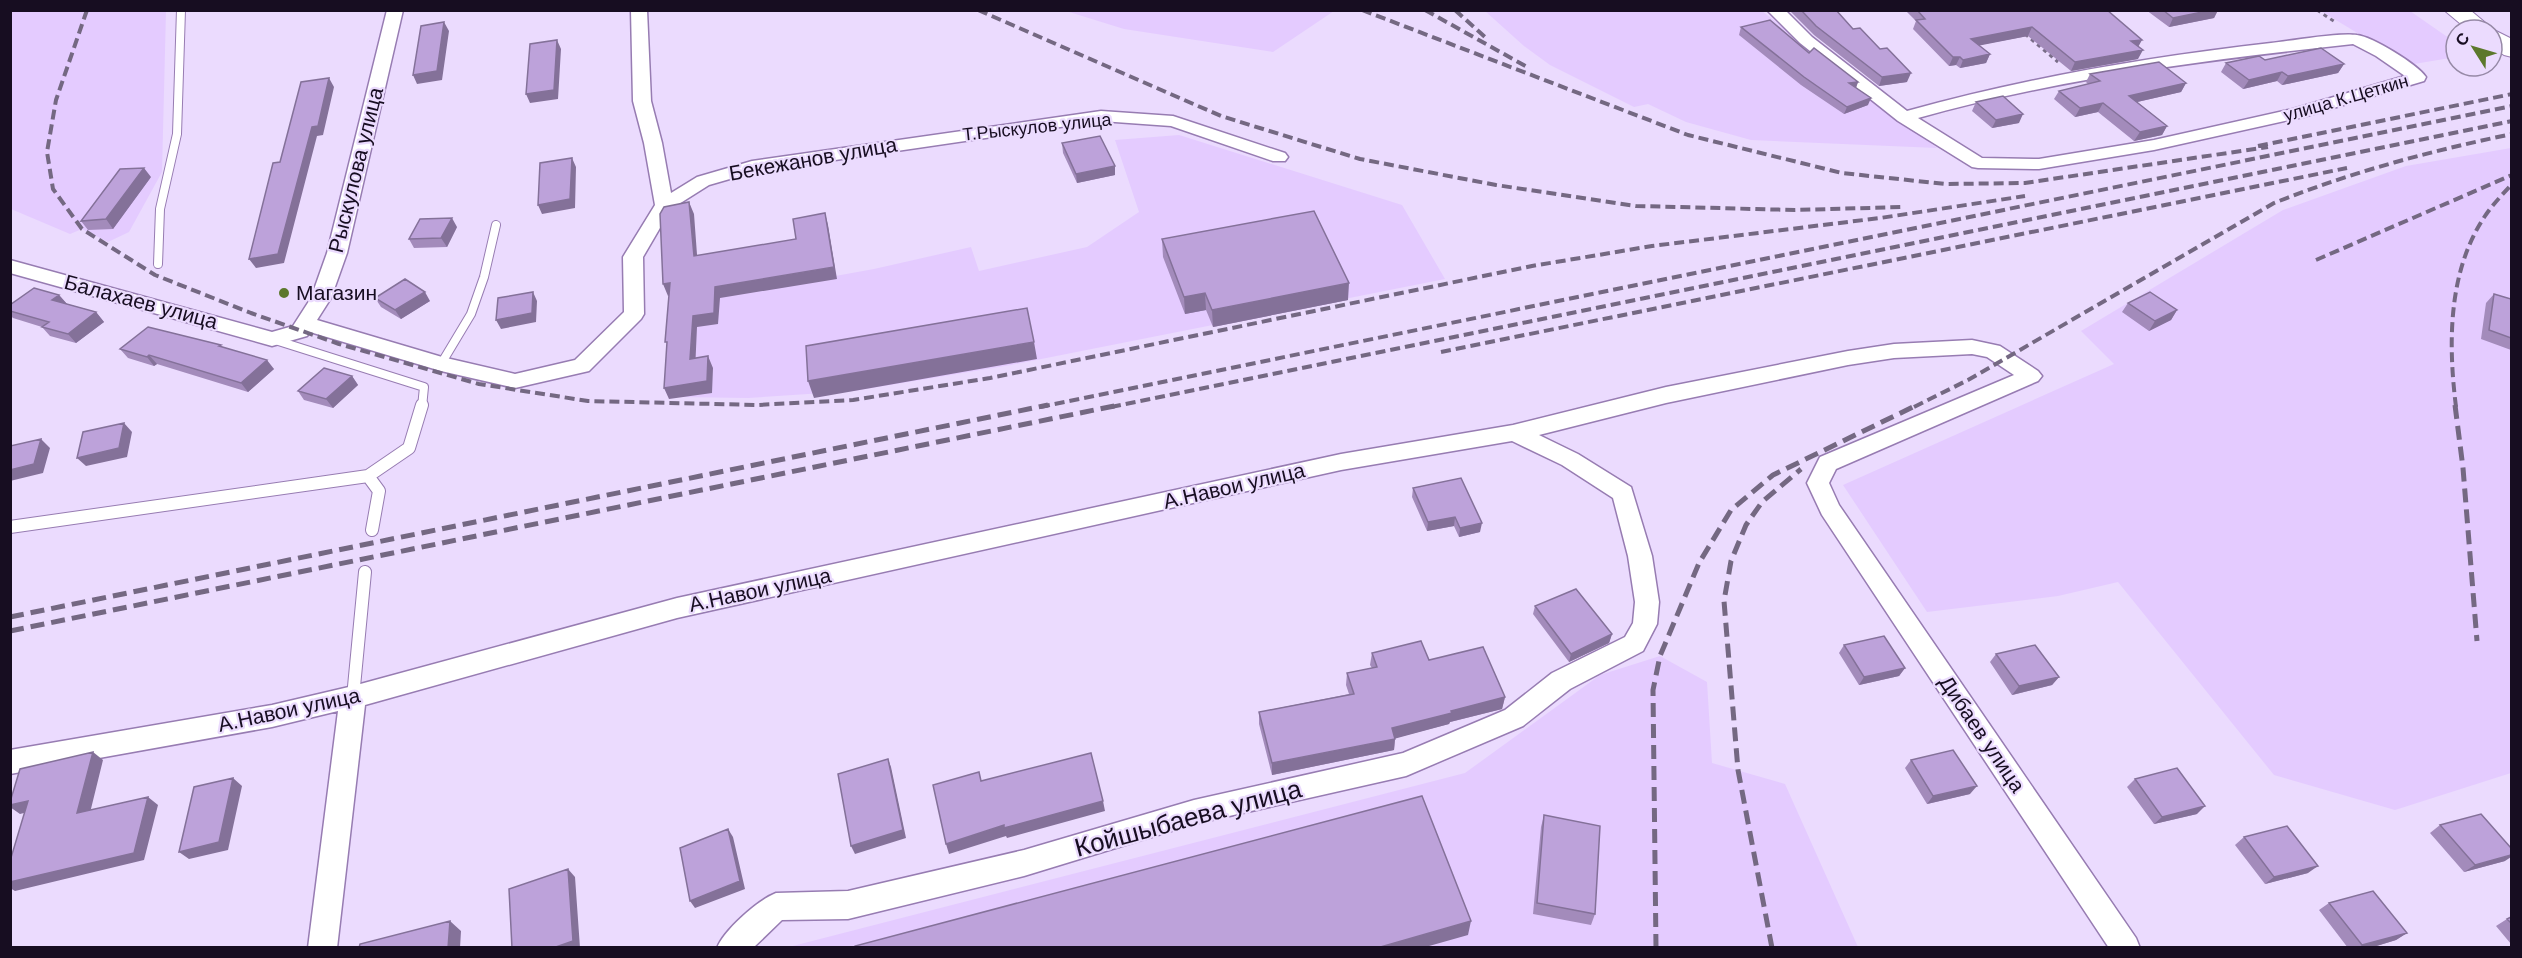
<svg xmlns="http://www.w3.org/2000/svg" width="2522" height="958" viewBox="0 0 2522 958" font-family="Arial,sans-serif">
<rect width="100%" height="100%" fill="#ebdbfe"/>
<path fill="#e4cbff" d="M11,11H166L162,172L129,232L108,242L82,229L70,234L11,209Z
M1066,11L1334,10V11L1273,52L1124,29Z
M1485,11H1762L1937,148L1751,140L1686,122L1648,104L1634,107L1550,65L1524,46Z
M2321,11H2410L2456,43V57L2414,64L2402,60Z
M1179,135L1402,205L1445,279L1011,365L854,391L748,398L678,397L681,304L874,269L971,247L979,271L1087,247L1139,212L1115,140Z
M2511,148V773L2395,810L2274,775L2118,582L2058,596L1927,612L1843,485L2114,364L2081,331L2283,210L2406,166Z
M1660,656L1707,682L1712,763L1785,784L1858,947L785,948L1465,773L1600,675Z"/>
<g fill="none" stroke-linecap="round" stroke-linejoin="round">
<defs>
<path id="lane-far1" d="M158,264L160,209L177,134L181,10
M272,339L424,387L422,407
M441,364L471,314L484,277L496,225"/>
<path id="lane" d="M368,476L379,491L372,530
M10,527L368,476L409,448L422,405
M353,697L365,572"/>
<path id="street" d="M387,10H403L347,253L331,298L317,320L442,357L515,374L575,360L624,312L623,257L655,205L644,143L633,101L631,10H647L651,101L662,143L671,193L697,177L752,161L1101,111L1173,116L1285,153L1288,157L1285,161H1273L1171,126L1101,121L754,172L709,185L671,209L643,257L644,314L641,319L589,371L515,388L441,371L310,332L307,336L272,346L10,273V260L272,332L293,326L311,298L327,253Z
M1767,10H1785L1812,37L1907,111C2025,78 2148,57 2271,43C2291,41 2338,32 2357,35C2373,37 2417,64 2426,77L2424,81L2303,117L2154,150L2039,169L1978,168L1972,167L1898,121L1800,43ZM2353,44L2376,56L2405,76L2293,109L2154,140L2039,159L1982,158L1918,118C2060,78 2207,60 2353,44Z
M1972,340L2000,346L2038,371L2042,376L2038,381L1836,469L1829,483L1839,505L2136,938L2140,948H2109L1822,515L1807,483L1820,457L2014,375L1987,357L1972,354L1894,358L1848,365L1666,403L1539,435L1578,454L1631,487L1652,556L1659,602L1657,624L1643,651L1570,689L1523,726L1406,776L1194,824L1024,876L848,919L782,920L753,948H717C724,930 758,900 776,893L848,891L1024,850L1194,800L1403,753L1505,710L1552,673L1625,637L1633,623L1635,602L1628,556L1613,498L1562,465L1512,441L1341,470L677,618L365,705L337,948H308L338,711L272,727L10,774V750L272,705L353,686L677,598L1341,454L1513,425L1666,387L1848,351L1894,344Z"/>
<path id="secondary" d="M2444,10H2470L2494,30L2512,39V57L2504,55L2492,47V30H2468Z"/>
</defs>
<use href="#lane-far1" stroke="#977cb2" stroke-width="10"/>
<use href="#lane" stroke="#977cb2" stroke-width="14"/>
<use href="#street" stroke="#977cb2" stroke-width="3"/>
<use href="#secondary" stroke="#977cb2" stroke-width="2"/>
<path stroke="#796d88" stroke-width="3" stroke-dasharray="4 4" stroke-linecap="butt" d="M2317,10L2335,22
M2025,34L2058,62"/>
<use href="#lane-far1" stroke="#fff" stroke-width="8"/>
<use href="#lane" stroke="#fff" stroke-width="12"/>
<use href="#street" fill="#fff" fill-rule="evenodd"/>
<use href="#secondary" fill="#fff" fill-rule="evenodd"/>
<path stroke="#746882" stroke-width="4" stroke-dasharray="10 5" stroke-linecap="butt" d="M87,10L56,100L47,152L53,189L82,229L155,275L251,313L339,344L479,384L588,401L757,405L853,400L990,378L1532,266L1652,246L1880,218L2025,196
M978,10L1221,116L1360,159L1496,185L1636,206L1795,210L1902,207
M1362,10L1688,135L1842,173L1945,184L2025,183L2268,147
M1425,10L1529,68
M1455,10L1486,38
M2258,146L2512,94
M2316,260L2512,175
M1441,352L2347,168
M1040,407L2512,106
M1111,407L2512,121
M1914,407L1968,380L2274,203C2352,172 2430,151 2512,134
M2456,407C2448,343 2448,271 2485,216C2493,204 2503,194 2512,184"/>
<path stroke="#746882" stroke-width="5" stroke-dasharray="14 7" stroke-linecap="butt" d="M2455,405L2463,468L2477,641
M10,617L1048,405
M10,631L1119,405
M1656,948L1653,690L1660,656L1699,563L1731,510L1773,475L1917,405
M1772,948L1738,770L1724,601L1731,561L1746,525L1762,502L1801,469"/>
</g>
<path fill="#a38bbb" d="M1789,10H1836L1853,29L1880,49L1907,82L1879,86L1814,35Z
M1905,10H2107L2138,47V59L2071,71L2028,36L1979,45L1990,54L1986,63L1960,68L1956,65L1949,66L1913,29L1916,21Z
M2146,10H2218L2214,18L2169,27Z
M1741,27L1809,53L1858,82L1856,88L1868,105L1844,114L1801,85L1739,35Z
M2226,63L2344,64L2338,73L2282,85L2277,81L2243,89L2221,72Z
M2090,74L2186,83L2181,92L2137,102L2167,126L2162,135L2134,141L2098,112L2075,117L2054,99L2059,91L2088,84L2086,82Z
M1976,102L2019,123L1992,128L1972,111Z
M1062,143L1115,175L1077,183L1063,153Z
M151,177L113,229L88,230L81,221Z
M457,227L447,247L414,248L409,239Z
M1162,239L1348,300L1213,327L1206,310L1185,314L1163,257Z
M2494,294L2511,299V350L2481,339L2486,303Z
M59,295L67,304L96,312L104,322L76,343L50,336L42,327L13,318L10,315V305Z
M375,298L430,301L401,319L381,307Z
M2128,303L2177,310L2171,320L2149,331L2122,312Z
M223,347L274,369L248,392L157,364L154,366L128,358L120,349Z
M352,376L358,385L333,408L304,400L298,391Z
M1413,488L1480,532L1459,537L1454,526L1427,531L1412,497Z
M1535,606L1612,634L1609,643L1569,662L1533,614Z
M1844,645L1905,668L1899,676L1859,685L1839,653Z
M1372,653L1429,660L1505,697L1502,709L1450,722L1449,724L1395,738L1394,750L1272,775L1259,724V712L1349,694L1346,685L1347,673L1372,668L1370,665Z
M1996,654L2059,677L2052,685L2012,695L1990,662Z
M1911,760L1970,794L1927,804L1905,768Z
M2135,779L2197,814L2154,824L2127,787Z
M1544,815L1595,914L1591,925L1533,914L1541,827Z
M2440,825L2505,861L2464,872L2430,833Z
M2244,837L2308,873L2265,884L2235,845Z
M2329,903L2407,933L2396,940L2370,948H2348L2319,910Z
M2511,917V944L2496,926L2507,919Z"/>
<path fill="#847199" d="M2212,10H2218L2214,18L2169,27L2173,18Z
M444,22L449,31L442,80L417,84L413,75Z
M2032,27L2028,36L1967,48L1971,39Z
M557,40L561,49L558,99L530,103L526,94Z
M2142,40L2137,49L2131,41Z
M2143,50L2138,59L2071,71L2075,62Z
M1990,54L1986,63L1960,68L1963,60Z
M1953,57H1960L1956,65L1949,66Z
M2344,64L2338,73L2282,85L2288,76Z
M2282,72L2277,81L2243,89L2249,80Z
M1911,73L1907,82L1879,86L1882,77Z
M329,78L334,87L323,135L317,136L284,263L256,268L249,259L312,127Z
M1858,82L1855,90L1849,83Z
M2186,83L2181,92L2124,105L2129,96Z
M1871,98L1868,105L1844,114L1847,107Z
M2103,103L2098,112L2075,117L2080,108Z
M2023,114L2019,123L1992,128L1996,120Z
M2167,126L2162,135L2134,141L2140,132Z
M572,158L576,167L575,208L542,214L538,205Z
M1115,166V175L1077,183L1076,174Z
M144,168L151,177L113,229L106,219Z
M689,202L694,214L698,268L694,256Z
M825,213L828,225L837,279L720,298L718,324L697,327L695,371L690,359L693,316L715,287L834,267Z
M452,218L457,227L447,247L441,238Z
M670,283L675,294L668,296L663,284Z
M1349,283L1348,300L1213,327L1212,310Z
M425,292L430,301L401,319L395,310Z
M533,292L537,301L536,322L501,329L496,320Z
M1205,293L1206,310L1185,314L1184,297Z
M59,295L67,304L52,300Z
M2177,310L2171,320L2149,331L2155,321Z
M96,312L104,322L76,343L68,334Z
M1034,342L1037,359L814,398L808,381Z
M149,355L157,364L154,366L147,357Z
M708,356L713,368L712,393L669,399L664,388Z
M267,360L274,369L248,392L241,383Z
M352,376L358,385L333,408L326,399Z
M124,423L132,432L127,457L86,466L77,458Z
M41,439L50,448L43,473L10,481V470Z
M1455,517L1454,526L1427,531L1428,522Z
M1482,523L1480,532L1459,537L1460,528Z
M1612,634L1609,643L1569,662L1571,654Z
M1905,668L1899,676L1859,685L1864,677Z
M2059,677L2052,685L2012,695L2019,686Z
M1505,697L1502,709L1450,722L1449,724L1390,740L1392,728L1451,711Z
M1395,739L1394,750L1272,775V763Z
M93,752L103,760L88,821L77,813Z
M888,759L891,767L906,838L855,854L851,846Z
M233,778L242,786L228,850L189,859L179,852Z
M1977,786L1970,794L1927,804L1933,796Z
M148,797L158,805L144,860L15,891L10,888V882Z
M28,801L39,809L20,814L10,807V805Z
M1103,801L1105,811L1007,838L1006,836L949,854L946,844L1004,825Z
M2205,806L2197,814L2154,824L2162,817Z
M728,829L733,837L745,889L695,908L690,901Z
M2511,855V857L2505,861L2464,872L2475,865Z
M2318,866L2308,873L2265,884L2274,877Z
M568,869L575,877L580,948H553Z
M450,921L461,931L460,948H448Z
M1471,921L1468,935L1422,948H1377Z
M2407,933L2396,940L2370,948H2359L2362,945Z"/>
<path fill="#bda2da" stroke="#847199" stroke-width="1.5" d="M1801,10H1836L1853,29L1860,28L1880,49L1887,48L1911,73L1882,77L1816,26Z
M1917,10H2107L2142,40L2131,41L2143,50L2075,62L2032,27L1971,39L1990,54L1963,60L1960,57H1953L1916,20L1925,19Z
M2163,10H2212L2173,18Z
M1770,20L1809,53L1814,48L1858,82L1849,83L1871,98L1847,107L1804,77L1741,27Z
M444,22L437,71L413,75L421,26Z
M557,40L554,90L526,94L530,44Z
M2321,48L2344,64L2288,76L2282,72L2249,80L2226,63L2259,56L2265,60Z
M2159,62L2186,83L2129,96L2167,126L2140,132L2103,103L2080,108L2059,91L2100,81L2090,74Z
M329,78L318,126L312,127L278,254L249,259L273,163L280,162L301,82Z
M2003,96L2023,114L1996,120L1976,102Z
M1100,136L1115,166L1076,174L1062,143Z
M572,158L570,199L538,205L540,163Z
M144,168L106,219L81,221L120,169Z
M689,202L694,256L796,239L793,219L825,213L834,267L715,287L714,313L693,316L690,359L708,356L707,381L664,388L667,342H665L670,283L663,284L660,214L664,207Z
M1314,211L1349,283L1212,310L1205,293L1184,297L1162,239Z
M452,218L441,238L409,239L420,219Z
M405,279L425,292L395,310L375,298Z
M34,288L59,295L52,300L96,312L68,334L42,327L49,322L10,311V305Z
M533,292L532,313L496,320L498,298Z
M2150,292L2177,310L2155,321L2128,303Z
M2494,294L2511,299V338L2489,330Z
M1027,308L1034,342L808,381L806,346Z
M148,327L221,345L219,346L267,360L241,383L149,355L147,357L120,349Z
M324,368L352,376L326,399L298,391Z
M124,423L119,448L77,458L83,432Z
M41,439L34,464L10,470V446Z
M1461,478L1482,523L1460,528L1455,517L1428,522L1413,488Z
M1576,589L1612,634L1571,654L1535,606Z
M1884,636L1905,668L1864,677L1844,645Z
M1421,641L1429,660L1483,647L1505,697L1451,711L1452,713L1392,728L1395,739L1272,763L1259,712L1354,694L1347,673L1377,667L1372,653Z
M2035,645L2059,677L2019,686L1996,654Z
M1953,750L1977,786L1933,796L1911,760Z
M93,752L77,813L148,797L134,853L10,882V861L28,801L10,805V802L20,769Z
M1091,753L1103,801L1004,828V825L946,844L933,785L979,772L981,781Z
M888,759L903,830L851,846L838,774Z
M2177,768L2205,806L2162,817L2135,779Z
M233,778L219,842L179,852L194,787Z
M1422,796L1471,921L1377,948H855V946Z
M2481,814L2511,848V855L2475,865L2440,825Z
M1544,815L1600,826L1595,914L1537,903Z
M2287,826L2318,866L2274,877L2244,837Z
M728,829L740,881L690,901L680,848Z
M568,869L573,941L553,948H512L509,889Z
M2373,891L2407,933L2362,945L2329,903Z
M2511,917V923L2507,919Z
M450,921L448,948H359L360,944Z"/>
<circle fill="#5c782c" stroke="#ebdbfe" stroke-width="2" cx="284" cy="293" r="6"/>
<g text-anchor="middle" stroke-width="4.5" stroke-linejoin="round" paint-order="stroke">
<g font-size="18" fill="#170d21" stroke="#ebdbfe">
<text transform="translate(2346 98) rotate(-16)" y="6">улица К.Цеткин</text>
<text transform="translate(1037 127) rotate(-6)" y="6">Т.Рыскулов улица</text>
</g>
<g font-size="21" fill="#170d21" stroke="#ebdbfe">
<text transform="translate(813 159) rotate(-10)" y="7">Бекежанов улица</text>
<text transform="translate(356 170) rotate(-76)" y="7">Рыскулова улица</text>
<text transform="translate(141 302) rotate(15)" y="7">Балахаев улица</text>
<text transform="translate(1234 486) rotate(-13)" y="7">А.Навои улица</text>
<text transform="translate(760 590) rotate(-12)" y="7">А.Навои улица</text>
<text transform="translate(289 710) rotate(-12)" y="7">А.Навои улица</text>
<text transform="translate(1982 734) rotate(56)" y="7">Дибаев улица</text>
</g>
<g font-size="21" fill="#170d21" stroke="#ebdbfe" text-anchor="start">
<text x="296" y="300">Магазин</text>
</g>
<g font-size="26" fill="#170d21" stroke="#ebdbfe">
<text transform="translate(1188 818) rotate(-15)" y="9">Койшыбаева улица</text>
</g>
</g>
<rect width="2522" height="958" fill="none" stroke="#170d21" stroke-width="24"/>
<g transform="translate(2474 48) rotate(307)"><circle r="28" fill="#ebdbfe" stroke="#9689a6" stroke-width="1.5"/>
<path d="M0-4.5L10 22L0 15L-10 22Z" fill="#5c782c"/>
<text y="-9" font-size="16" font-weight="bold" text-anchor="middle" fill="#170d21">С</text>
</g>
</svg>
